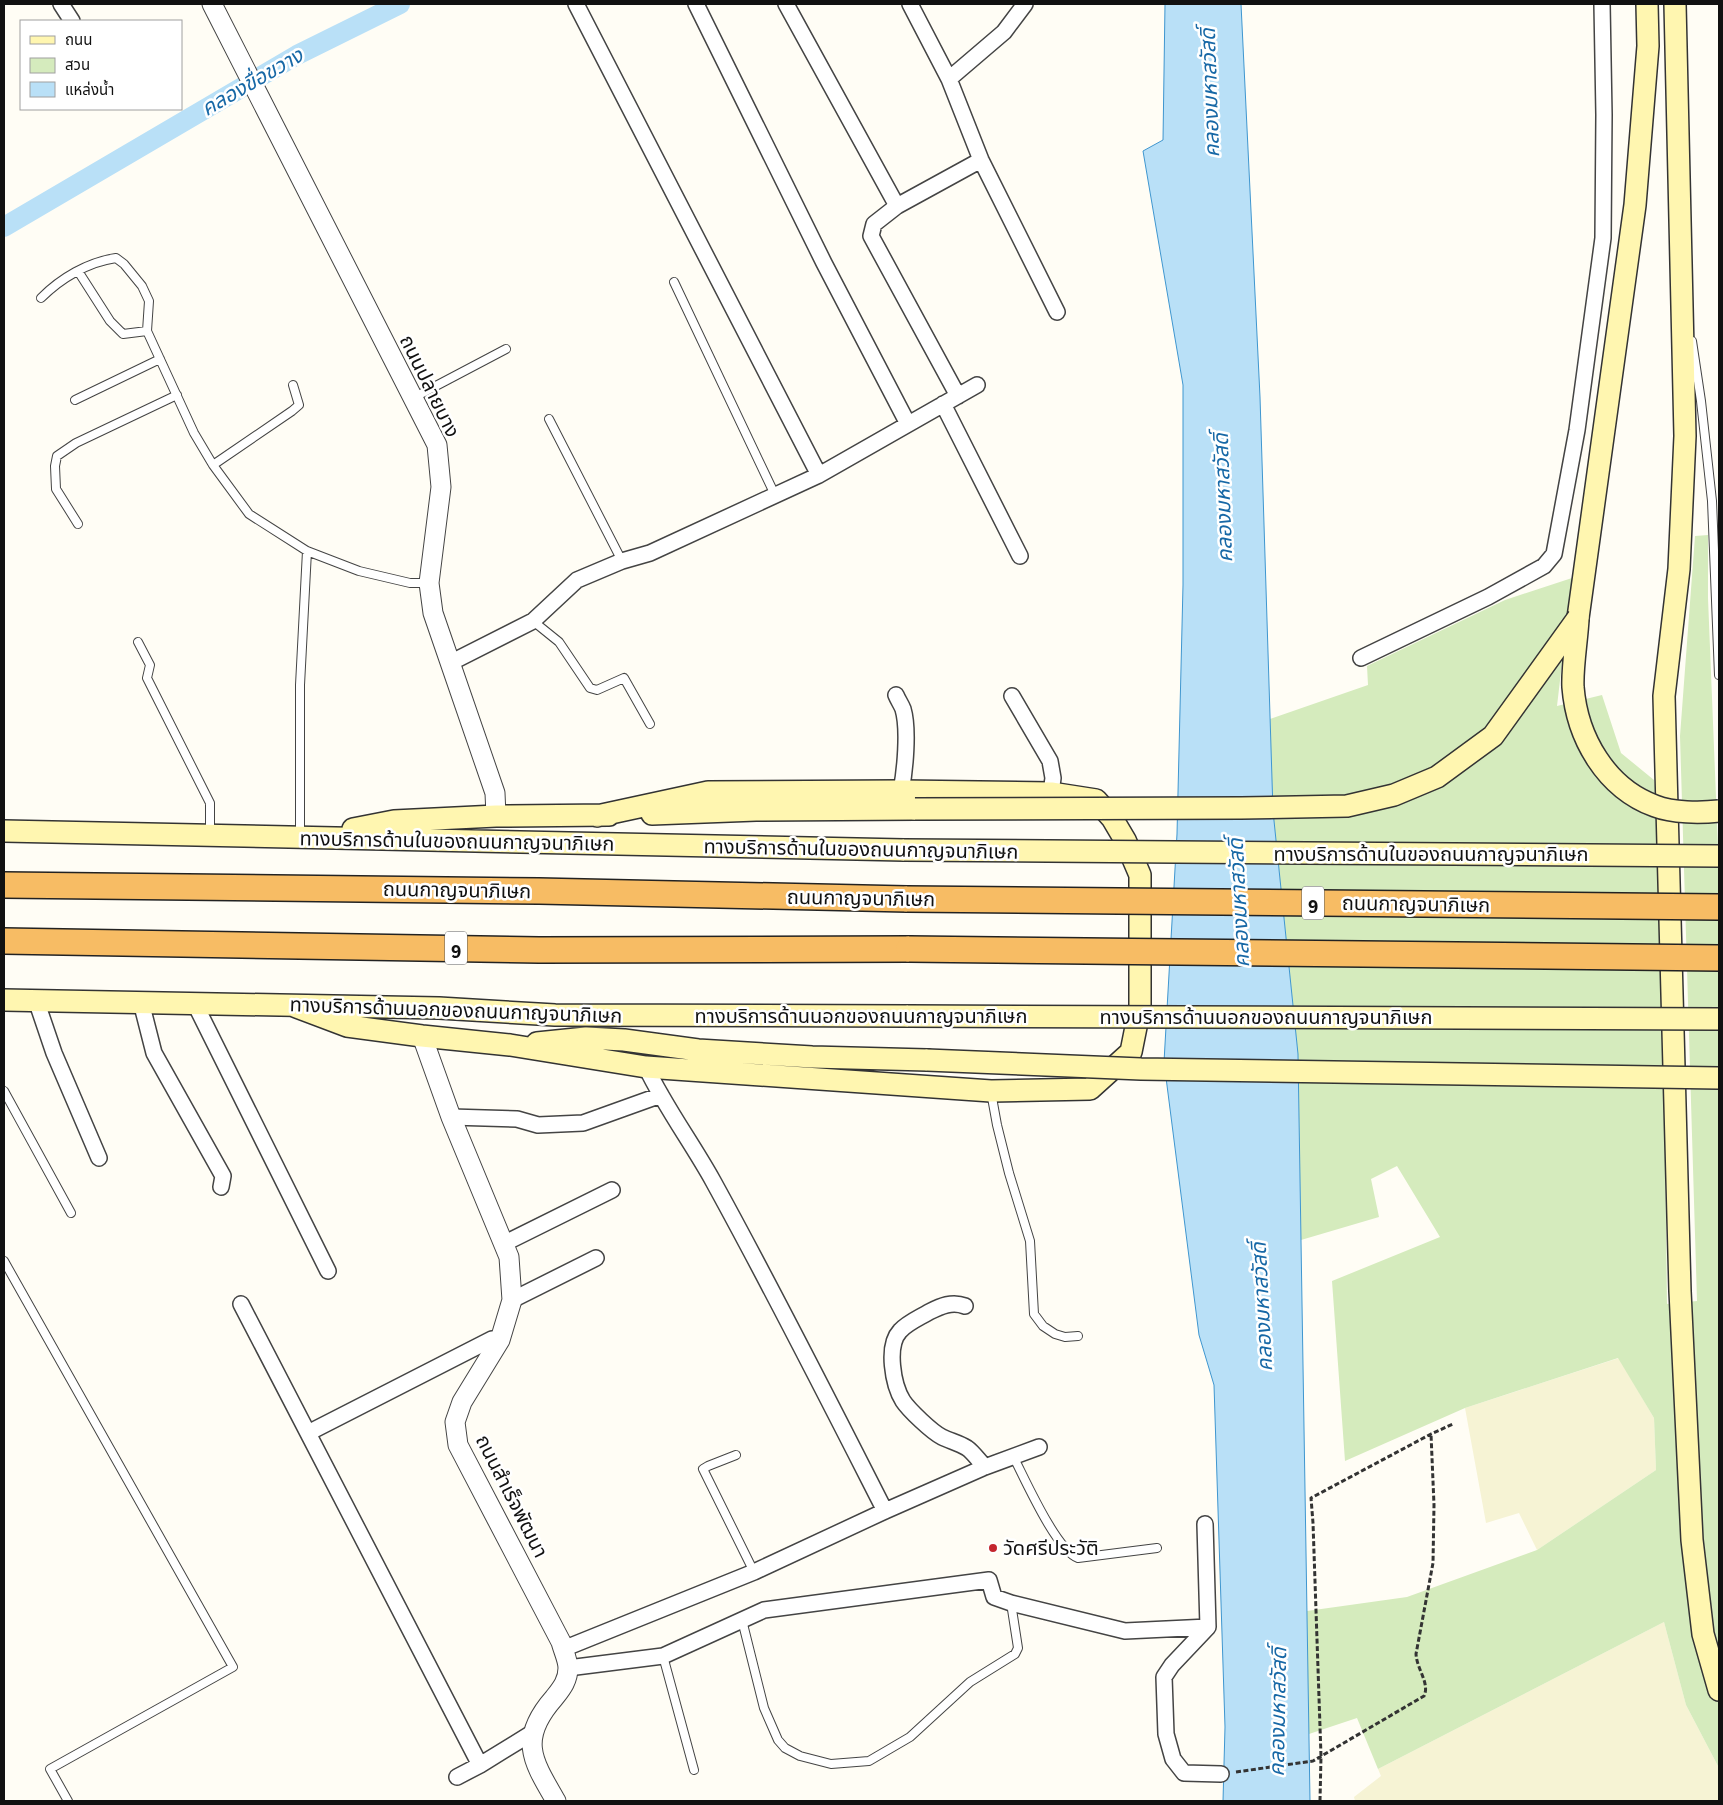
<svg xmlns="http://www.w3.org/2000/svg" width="1723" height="1805" viewBox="0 0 1723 1805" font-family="'Zilla Slab','Noto Sans Thai',serif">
<rect width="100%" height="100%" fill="#fffdf5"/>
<path fill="#f6f3d4" d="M1619,1358L1654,1418L1656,1470L1537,1550L1519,1513L1486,1523L1465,1408Z
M1664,1622L1686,1705L1719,1768V1801H1355L1354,1797L1381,1776L1378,1769Z"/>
<path fill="#d5ebbd" d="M1708,535V598L1719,872V1768L1686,1705L1664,1622L1378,1769L1357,1718L1309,1734L1307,1611L1407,1597L1537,1550L1656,1470L1654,1418L1618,1358L1465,1408L1345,1461L1332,1281L1440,1237L1397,1166L1371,1179L1379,1217L1301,1240L1298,1054L1273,811L1270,719L1368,685L1367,666L1505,600L1572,578L1557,706L1602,695L1621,753L1654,780L1661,823L1667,1304L1697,1301L1680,736L1695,536Z"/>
<path fill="#b9e0f7" stroke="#3f96cf" d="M1165,4H1241L1260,397L1273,811L1298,1054L1310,1801H1223L1225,1727L1214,1385L1199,1335L1164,1062L1177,834L1183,585V385L1143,151L1163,140Z"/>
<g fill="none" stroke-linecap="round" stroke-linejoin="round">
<path stroke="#b9e0f7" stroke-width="20" d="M4,227L297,55L400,4"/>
<defs>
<path id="service" d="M78,271L110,321L123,334L147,331
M674,282L775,495
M41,298C61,278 88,262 116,258L124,264L142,286L149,301L147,331L194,433L213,465L249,514L307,551L359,571L410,583H429
M1692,341L1701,401L1712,501L1719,675
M413,398L506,349
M75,400L160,359
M549,419L622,561
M213,465L292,411L299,405L293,385
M78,524L56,489L55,466L57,456L76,443L177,395
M533,621L559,642L590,688L597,690L624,678L650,724
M138,642L150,665L147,678L210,803V833
M300,835V685L307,551
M4,1091L71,1213
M991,1092L997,1125L1009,1173L1030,1241L1034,1314L1043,1326L1055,1334L1065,1337L1078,1336
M4,1261L233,1667L50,1769L68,1801
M736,1455L708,1466L703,1469L754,1572
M1013,1456C1025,1479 1056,1550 1078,1558L1157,1548
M742,1620L764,1708L778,1740L785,1748L800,1756L831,1764L869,1761L910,1737L970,1682L1015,1654L1018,1648L1011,1603
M663,1656L694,1770"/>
<path id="minor" d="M61,4L72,21
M576,4L819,475
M696,4L824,263L908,424
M786,4L897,206
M910,4L949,79L981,160L1057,312
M949,79L1004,32L1025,4
M958,396L871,236L874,224L897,206L981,160
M943,404L1020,556
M1361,658L1488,597L1544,566L1554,554L1577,430L1603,238L1604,115L1602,4
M450,663L533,621L577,580L622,561L650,553L819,475L977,385
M896,695C898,700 901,704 903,709C909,729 905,771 901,791
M1012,696L1050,761L1053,778L1051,793
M36,1000L54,1053L99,1158
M141,1002L154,1053L223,1176L221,1187
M195,1004L328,1271
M646,1067C665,1107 692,1143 713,1181C773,1290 829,1401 885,1511
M451,1117L517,1119L538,1125L583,1123L661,1095
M503,1244L612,1190
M512,1300L596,1258
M241,1304L480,1765
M965,1306C952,1301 941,1306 929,1312C919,1318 907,1323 900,1331C886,1346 893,1385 903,1401C909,1410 932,1432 942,1437C950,1441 959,1443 967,1448C973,1452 979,1461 985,1467
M308,1433L492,1339L500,1340
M1205,1524L1208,1627L1172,1665L1164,1677L1166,1734L1173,1759L1184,1773L1221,1774
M563,1649L754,1572L885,1511L985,1467L1039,1447
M568,1668L663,1656L764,1610L989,1580L994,1597L1011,1603L1125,1631L1208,1627
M457,1777L480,1765L532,1733"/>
<path id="tertiary" d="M212,4L437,445L441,487L429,583L433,613L495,793L496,816
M422,1036L451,1117L509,1257L512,1300L500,1340L462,1402L455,1422L458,1445L561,1642C563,1650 568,1660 568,1668C568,1681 561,1689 554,1698C518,1739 532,1760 556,1801"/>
<path id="secondary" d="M1675,4L1685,436L1679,569L1664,696L1680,1291L1692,1540L1703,1634L1719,1690
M1578,618L1635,205L1648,46L1647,4
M652,814L756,810L915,809
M353,829L394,821L496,816L609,815
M4,831L904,850
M4,1000L439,1008L555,1015L908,1016
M294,1006L347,1026L422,1036L510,1045L646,1067L991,1091L1090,1089L1131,1052L1140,1007V875L1125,840L1112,818L1096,800L1051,793L901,791L708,792L597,816
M537,1043L586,1038L624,1040L698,1050L812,1057L927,1060"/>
<path id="trunk" d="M4,885L539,891L907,899
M4,941L539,950L909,949"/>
</defs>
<use href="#service" stroke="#444" stroke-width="10"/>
<use href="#minor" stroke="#444" stroke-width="18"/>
<use href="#tertiary" stroke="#444" stroke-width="21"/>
<use href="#secondary" stroke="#333" stroke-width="24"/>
<use href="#trunk" stroke="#222" stroke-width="28"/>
<path stroke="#333" stroke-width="3" stroke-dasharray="5 2.5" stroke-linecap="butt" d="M1236,1772L1313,1761L1424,1696C1430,1683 1417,1670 1416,1654L1433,1563L1434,1505L1431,1434
M1320,1801L1321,1756L1313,1523L1311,1498L1431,1434L1453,1424"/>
<use href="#service" stroke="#fff" stroke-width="8"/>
<use href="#minor" stroke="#fff" stroke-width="15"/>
<use href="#tertiary" stroke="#fff" stroke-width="19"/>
<use href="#secondary" stroke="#fff6b0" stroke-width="21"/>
<use href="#trunk" stroke="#f7bc64" stroke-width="25"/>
<defs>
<path id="secondary-bridge" d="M1578,619C1577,639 1572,668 1573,687C1577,738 1606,788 1655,806C1673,813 1700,813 1719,811
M915,809L1241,808L1347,806L1394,795L1437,777L1493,736L1578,618
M904,850L1719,856
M908,1016L1719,1019
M927,1060L1141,1069L1719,1078"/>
<path id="trunk-bridge" d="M907,899L1719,907
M909,949L1719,958"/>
</defs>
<use href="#secondary-bridge" stroke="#333" stroke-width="24" stroke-linecap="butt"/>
<use href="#trunk-bridge" stroke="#222" stroke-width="28" stroke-linecap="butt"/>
<use href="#secondary-bridge" stroke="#fff6b0" stroke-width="21"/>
<use href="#trunk-bridge" stroke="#f7bc64" stroke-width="25"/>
</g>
<circle fill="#c4262e" stroke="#fff" stroke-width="2" cx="993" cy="1548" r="5"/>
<g text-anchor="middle" stroke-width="5" stroke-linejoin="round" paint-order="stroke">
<g fill="#fff" stroke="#585858" stroke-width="1">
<rect x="1302" y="886.5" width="22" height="33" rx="4"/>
<rect x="445" y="931.5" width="22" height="33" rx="4"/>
</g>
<g font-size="19" font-weight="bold" fill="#111">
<text x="1313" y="910">9</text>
<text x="456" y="955">9</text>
</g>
<g font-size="20" fill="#111" stroke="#fff">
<text transform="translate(430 386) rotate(64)" y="7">ถนนปลายบาง</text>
<text transform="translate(457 841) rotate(1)" y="7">ทางบริการด้านในของถนนกาญจนาภิเษก</text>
<text transform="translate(861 849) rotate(1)" y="7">ทางบริการด้านในของถนนกาญจนาภิเษก</text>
<text x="1431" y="861">ทางบริการด้านในของถนนกาญจนาภิเษก</text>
<text transform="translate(457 890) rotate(1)" y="7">ถนนกาญจนาภิเษก</text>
<text transform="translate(861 898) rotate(1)" y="7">ถนนกาญจนาภิเษก</text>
<text transform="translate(1416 904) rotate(1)" y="7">ถนนกาญจนาภิเษก</text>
<text transform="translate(456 1010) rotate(2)" y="7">ทางบริการด้านนอกของถนนกาญจนาภิเษก</text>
<text x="861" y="1023">ทางบริการด้านนอกของถนนกาญจนาภิเษก</text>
<text x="1266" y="1024">ทางบริการด้านนอกของถนนกาญจนาภิเษก</text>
<text transform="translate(512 1496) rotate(63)" y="7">ถนนสำเร็จพัฒนา</text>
</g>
<g font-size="20" fill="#111" stroke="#fff" text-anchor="start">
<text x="1003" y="1555">วัดศรีประวัติ</text>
</g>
<g font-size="21" font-style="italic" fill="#1768a6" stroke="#fff">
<text transform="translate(252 82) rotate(-30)" y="7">คลองขื่อขวาง</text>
<text transform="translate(1210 93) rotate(-92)" y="7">คลองมหาสวัสดิ์</text>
<text transform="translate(1223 498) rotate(-92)" y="7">คลองมหาสวัสดิ์</text>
<text transform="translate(1239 903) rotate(-93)" y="7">คลองมหาสวัสดิ์</text>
<text transform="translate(1262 1307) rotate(-93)" y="7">คลองมหาสวัสดิ์</text>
<text transform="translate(1278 1712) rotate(-89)" y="7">คลองมหาสวัสดิ์</text>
</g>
</g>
<rect width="1723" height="1805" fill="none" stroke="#111111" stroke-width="10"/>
<rect x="20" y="20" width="162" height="90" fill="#ffffff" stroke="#a0a0a0"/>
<rect x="30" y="36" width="25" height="8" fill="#fff6b0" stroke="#a0a0a0"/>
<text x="65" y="45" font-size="15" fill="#111111">ถนน</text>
<rect x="30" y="58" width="25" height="15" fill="#d5ebbd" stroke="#a0a0a0"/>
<text x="65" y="70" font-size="15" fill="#111111">สวน</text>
<rect x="30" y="82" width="25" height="15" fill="#b9e0f7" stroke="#a0a0a0"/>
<text x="65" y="95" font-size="15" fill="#111111">แหล่งน้ำ</text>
</svg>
